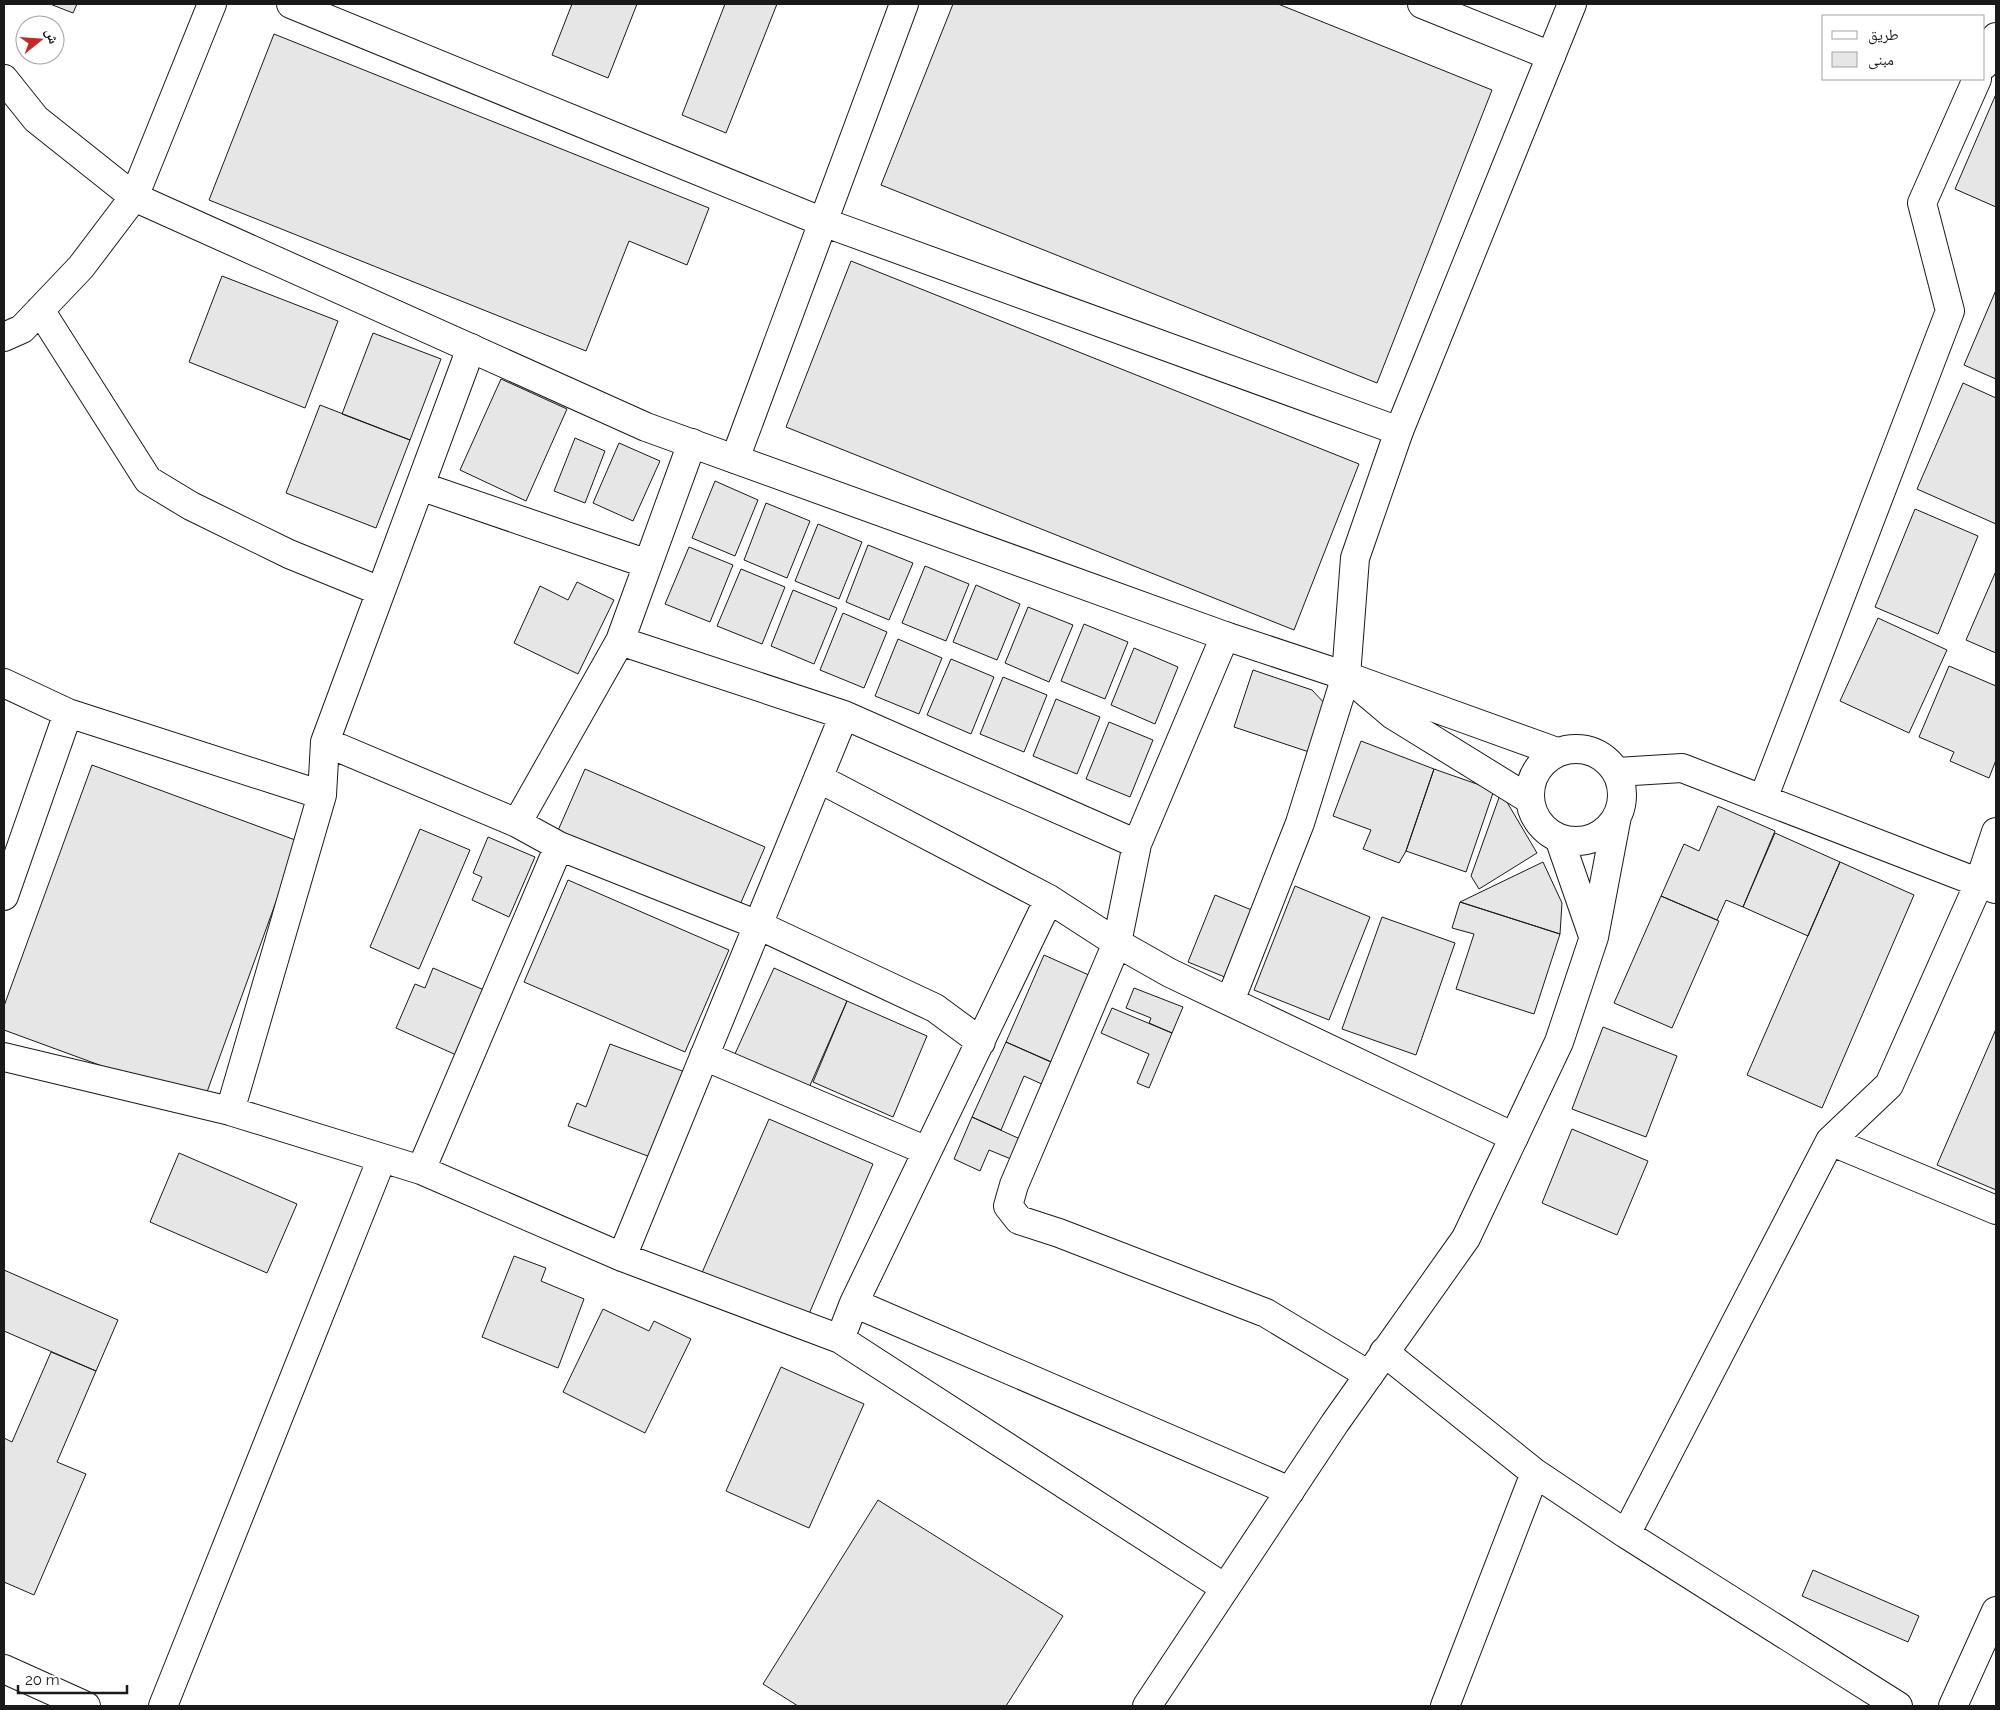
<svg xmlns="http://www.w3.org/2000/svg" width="2000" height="1710" viewBox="0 0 2000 1710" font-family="Raleway,'Noto Naskh Arabic',sans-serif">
<rect width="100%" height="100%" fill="#fff"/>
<path fill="#e6e6e6" stroke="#1a1a1a" d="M50,4H77L73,13Z
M572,4H637L608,78L552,55Z
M725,4H777L726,133L682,115Z
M953,4H1278L1492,90L1377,383L881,185Z
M274,34L709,208L687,265L629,241L586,351L209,200Z
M1996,94V207L1955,189Z
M851,261L1359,464L1294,630L786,427Z
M222,276L338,321L305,408L189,362Z
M1996,290V379L1964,365Z
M373,333L441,359L410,440L342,414Z
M501,379L567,409L526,501L460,470Z
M1963,383L1996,398V524L1917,489Z
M320,405L410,440L376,528L286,493Z
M575,438L605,451L585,503L554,491Z
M619,443L660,461L633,521L593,503Z
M715,481L758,500L735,556L692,538Z
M766,503L810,521L787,578L744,560Z
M1915,509L1978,536L1938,634L1875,607Z
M818,524L862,542L839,599L795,581Z
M868,545L913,563L889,620L846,602Z
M689,547L733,565L710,622L665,604Z
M925,566L969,584L946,641L902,623Z
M741,569L785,587L762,644L717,626Z
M1996,571V653L1966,640Z
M577,582L614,600L578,674L514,643L540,586L568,600Z
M976,585L1020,604L997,660L953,642Z
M793,590L837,608L814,664L771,646Z
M1028,607L1073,625L1049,682L1005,663Z
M843,613L887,632L864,688L820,670Z
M1878,618L1947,650L1909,733L1840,701Z
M1084,624L1128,642L1105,699L1061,681Z
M898,639L942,658L919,714L875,696Z
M1134,648L1178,667L1155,724L1111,705Z
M951,659L994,677L971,734L927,715Z
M1949,666L1996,686V760L1989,778L1950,761L1954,752L1919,737Z
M1253,670L1312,690L1342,722L1330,759L1234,727Z
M1003,677L1047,695L1024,752L980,734Z
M1056,699L1100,717L1077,774L1033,756Z
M1109,722L1153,740L1130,797L1086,779Z
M1361,741L1434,769L1406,851L1399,863L1363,849L1371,830L1333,816Z
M92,765L298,841L203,1103L4,1030V1006Z
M585,769L765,847L736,914L556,835Z
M1434,769L1494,790L1466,872L1406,851Z
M1501,792L1537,853L1479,889L1471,876Z
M1718,806L1775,831L1743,907L1726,900L1717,920L1661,896L1684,844L1699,851Z
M420,829L470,850L419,969L370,947Z
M1775,833L1840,862L1808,936L1743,907Z
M488,837L535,857L509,917L472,900L482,877L473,873Z
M1543,862L1562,903L1560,934L1460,902Z
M1840,862L1914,895L1822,1108L1747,1075Z
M568,880L729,950L685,1052L524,982Z
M1295,886L1370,917L1329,1020L1254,990Z
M1215,895L1264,915L1237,982L1188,962Z
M1661,896L1719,921L1672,1028L1614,1003Z
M1460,902L1560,934L1534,1014L1456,989L1474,934L1452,928Z
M1382,917L1455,943L1416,1055L1342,1029Z
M1044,955L1100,980L1062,1067L1006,1042Z
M433,968L491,993L463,1058L396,1028L415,984L425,988Z
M774,968L847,1001L808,1090L734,1056Z
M1134,988L1183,1007L1172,1033L1149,1023L1151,1018L1126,1008Z
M847,1001L927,1036L893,1117L813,1082Z
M1112,1008L1172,1033L1149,1088L1137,1083L1149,1054L1101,1033Z
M1603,1027L1677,1056L1646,1137L1572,1109Z
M1996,1029V1190L1937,1165Z
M1006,1042L1054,1063L1044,1085L1024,1076L1001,1130L972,1117Z
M610,1044L685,1072L653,1158L568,1126L577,1103L586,1107Z
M972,1117L1020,1139L1011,1159L989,1150L980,1171L954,1159Z
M769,1119L873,1164L806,1321L701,1275Z
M1572,1129L1648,1161L1617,1235L1542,1203Z
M179,1153L297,1204L267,1273L150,1222Z
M514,1256L546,1268L541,1281L584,1299L558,1368L482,1337Z
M4,1270L118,1320L96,1371L4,1331Z
M603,1309L649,1331L654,1321L691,1339L645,1433L563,1392Z
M51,1352L96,1371L57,1462L86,1474L34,1595L4,1582V1438L12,1442Z
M781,1367L864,1404L809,1528L726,1491Z
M878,1500L1063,1616L1006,1706H798L763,1684Z
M1813,1570L1919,1616L1908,1642L1802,1596Z"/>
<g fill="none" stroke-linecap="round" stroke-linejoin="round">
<defs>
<path id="minor" d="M291,4L823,222L1399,431
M1984,65L1996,37
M4,79L36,119L134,197L81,267L22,329L4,337
M40,310L148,480L191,506L289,554L380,591
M735,459L904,4
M420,486L648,564
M1225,636L1137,844L1117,943L1170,973L1514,1137
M4,683L68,713L322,795
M844,715L1137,844
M325,742L517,823L559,846L758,925L935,1008L981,1042
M1617,772L1682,768L1995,889
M818,778L1049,899L1117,943L1014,1185L1008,1206L1019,1220L1059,1233L1266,1313L1369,1375
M1763,799L1950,311L1922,203L1977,79
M517,823L620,641
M4,896L68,713
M1230,1001L1300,823L1346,676
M704,1056L927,1151
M4,1057L230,1111L421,1170L622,1257L840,1339L1225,1588
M230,1111L322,795L325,742L471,348
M1830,1141L1996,1210
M421,1170L559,846
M622,1257L844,715L620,641L692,443
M854,1303L1290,1491
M840,1339L854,1303L1049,899
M1384,1352L1535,1473L1626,1534L1898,1706
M1626,1534L1830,1141L1889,1085L1979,883L1996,832
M4,1669L86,1706
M163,1706L382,1158
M1445,1706L1535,1473
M1953,1706L1996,1611"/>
<path id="tertiary" d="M212,4L134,197L646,427L1225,636L1346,676
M1422,4L1551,56"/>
<path id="secondary" d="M1346,676L1355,558L1399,431L1572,4
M1346,676L1557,752
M1361,688L1393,715L1529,799
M1530 795a46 46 0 1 1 92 0a46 46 0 1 1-92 0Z
M1559,838L1593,936
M1147,1706L1335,1423L1466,1238L1559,1042L1594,937L1617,816"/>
</defs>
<use href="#minor" stroke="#1a1a1a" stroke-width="30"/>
<use href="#tertiary" stroke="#1a1a1a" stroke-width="30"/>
<use href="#secondary" stroke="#1a1a1a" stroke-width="30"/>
<use href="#minor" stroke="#fff" stroke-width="28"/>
<use href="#tertiary" stroke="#fff" stroke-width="28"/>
<use href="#secondary" stroke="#fff" stroke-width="28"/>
</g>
<rect width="2000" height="1710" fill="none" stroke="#1a1a1a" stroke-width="10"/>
<rect x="1822" y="15" width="162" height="65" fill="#ffffff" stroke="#a3a3a3"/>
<rect x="1832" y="31" width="25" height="8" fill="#ffffff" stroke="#a3a3a3"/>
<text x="1868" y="40" font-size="15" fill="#1a1a1a">طريق</text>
<rect x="1832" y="52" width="25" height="15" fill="#e6e6e6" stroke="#a3a3a3"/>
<text x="1868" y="65" font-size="15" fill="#1a1a1a">مبنى</text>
<g transform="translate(40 40) rotate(73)"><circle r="24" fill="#ffffff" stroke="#a3a3a3"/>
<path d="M0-4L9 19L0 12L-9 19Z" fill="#c62828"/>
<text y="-8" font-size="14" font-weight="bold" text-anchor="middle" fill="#1a1a1a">ش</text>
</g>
<path d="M18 1685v8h109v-8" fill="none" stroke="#1a1a1a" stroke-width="2.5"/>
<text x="25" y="1685" font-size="15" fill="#1a1a1a" stroke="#ffffff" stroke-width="4" paint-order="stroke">20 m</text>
</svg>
